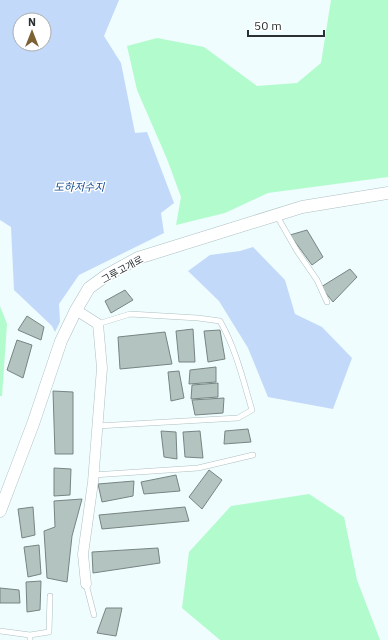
<svg xmlns="http://www.w3.org/2000/svg" width="388" height="640" viewBox="0 0 388 640" font-family="'IBM Plex Sans','Noto Sans KR',sans-serif">
<rect width="100%" height="100%" fill="#effdfe"/>
<path fill="#b2fbcc" d="M331,0H388V177L268,193L225,213L176,225L181,197L167,159L137,90L127,46L157,38L204,47L257,86L297,83L321,63Z
M0,306L7,324L2,396H0Z
M309,494L344,517L357,580L380,640H220L182,608L189,552L231,506Z"/>
<path fill="#c2d9f9" fill-rule="evenodd" d="M0,0H119L104,36L121,63L135,133L147,132L174,203L161,213L164,233L79,275L59,304L60,322L55,332L52,326L14,290L11,227L0,220ZM20,20H44V44H20Z
M253,247L285,280L295,314L322,327L352,358L333,409L268,397L248,348L219,301L188,271L210,255L240,251Z"/>
<path fill="#b3c3c0" stroke="#778582" d="M307,230L323,257L312,265L290,235Z
M350,269L357,277L333,302L321,287Z
M125,290L133,300L111,313L105,301Z
M27,316L44,327L41,340L18,330Z
M193,329L195,362H179L176,331Z
M220,330L225,359L208,362L204,331Z
M165,332L172,364L120,369L118,337Z
M17,340L32,345L23,378L7,370Z
M216,367V382L189,384L190,370Z
M179,371L184,398L171,401L168,372Z
M218,383V397L191,399L192,385Z
M53,391L73,392V454H55Z
M224,398L223,413L195,415L192,400Z
M248,429L251,442L224,444L225,431Z
M161,431L176,432L177,459L164,457Z
M200,431L203,458L185,457L183,432Z
M54,468L71,469L70,495L54,496Z
M209,470L222,480L202,509L189,497Z
M176,475L180,491L144,494L141,482Z
M134,481L133,496L102,502L98,484Z
M82,499L72,536L67,582L47,578L44,531L55,527L54,501Z
M33,507L35,535L22,538L18,509Z
M185,507L189,521L102,529L99,515Z
M39,545L41,574L28,577L24,547Z
M158,548L160,563L93,573L92,552Z
M41,581L40,610L27,612L26,582Z
M0,588L19,590L20,603H0Z
M106,608H122L116,636L97,633Z"/>
<g fill="none" stroke-linecap="round" stroke-linejoin="round">
<defs>
<path id="service" d="M277,216L297,251L317,280L327,302
M97,426L238,418L252,410C243,380 236,349 220,321L198,318L130,314L98,324
M93,475L198,468L253,455
M86,584L94,615
M0,631L30,635V640
M30,635L49,632L50,596"/>
<path id="minor" d="M76,310L98,324L102,368L93,482L83,554L86,584"/>
<path id="tertiary" d="M0,511L33,424L61,341L76,310L89,288L107,275L138,258L302,207L388,193"/>
</defs>
<use href="#service" stroke="#afbfc1" stroke-width="6"/>
<use href="#minor" stroke="#afbfc1" stroke-width="11"/>
<use href="#tertiary" stroke="#afbfc1" stroke-width="13"/>
<use href="#service" stroke="#fff" stroke-width="5"/>
<use href="#minor" stroke="#fff" stroke-width="10"/>
<use href="#tertiary" stroke="#fff" stroke-width="12"/>
</g>
<g text-anchor="middle" stroke-width="3" stroke-linejoin="round" paint-order="stroke">
<g font-size="10" fill="#2b3132" stroke="#fff">
<text transform="translate(122 269) rotate(-29)" y="4">그루고개로</text>
</g>
<g font-size="11" font-style="italic" fill="#184e92" stroke="#fff">
<text x="79" y="191">도하저수지</text>
</g>
</g>
<g transform="translate(32 32)"><circle r="19" fill="#ffffff" stroke="#aaadad"/>
<path d="M0-3L7 15L0 10L-7 15Z" fill="#7b6133"/>
<text y="-6" font-size="11" font-weight="bold" text-anchor="middle" fill="#2b3132">N</text>
</g>
<path d="M248 30v6h76v-6" fill="none" stroke="#2b3132" stroke-width="2"/>
<text x="254" y="30" font-size="12" fill="#2b3132" stroke="#ffffff" stroke-width="3" paint-order="stroke">50 m</text>
</svg>
